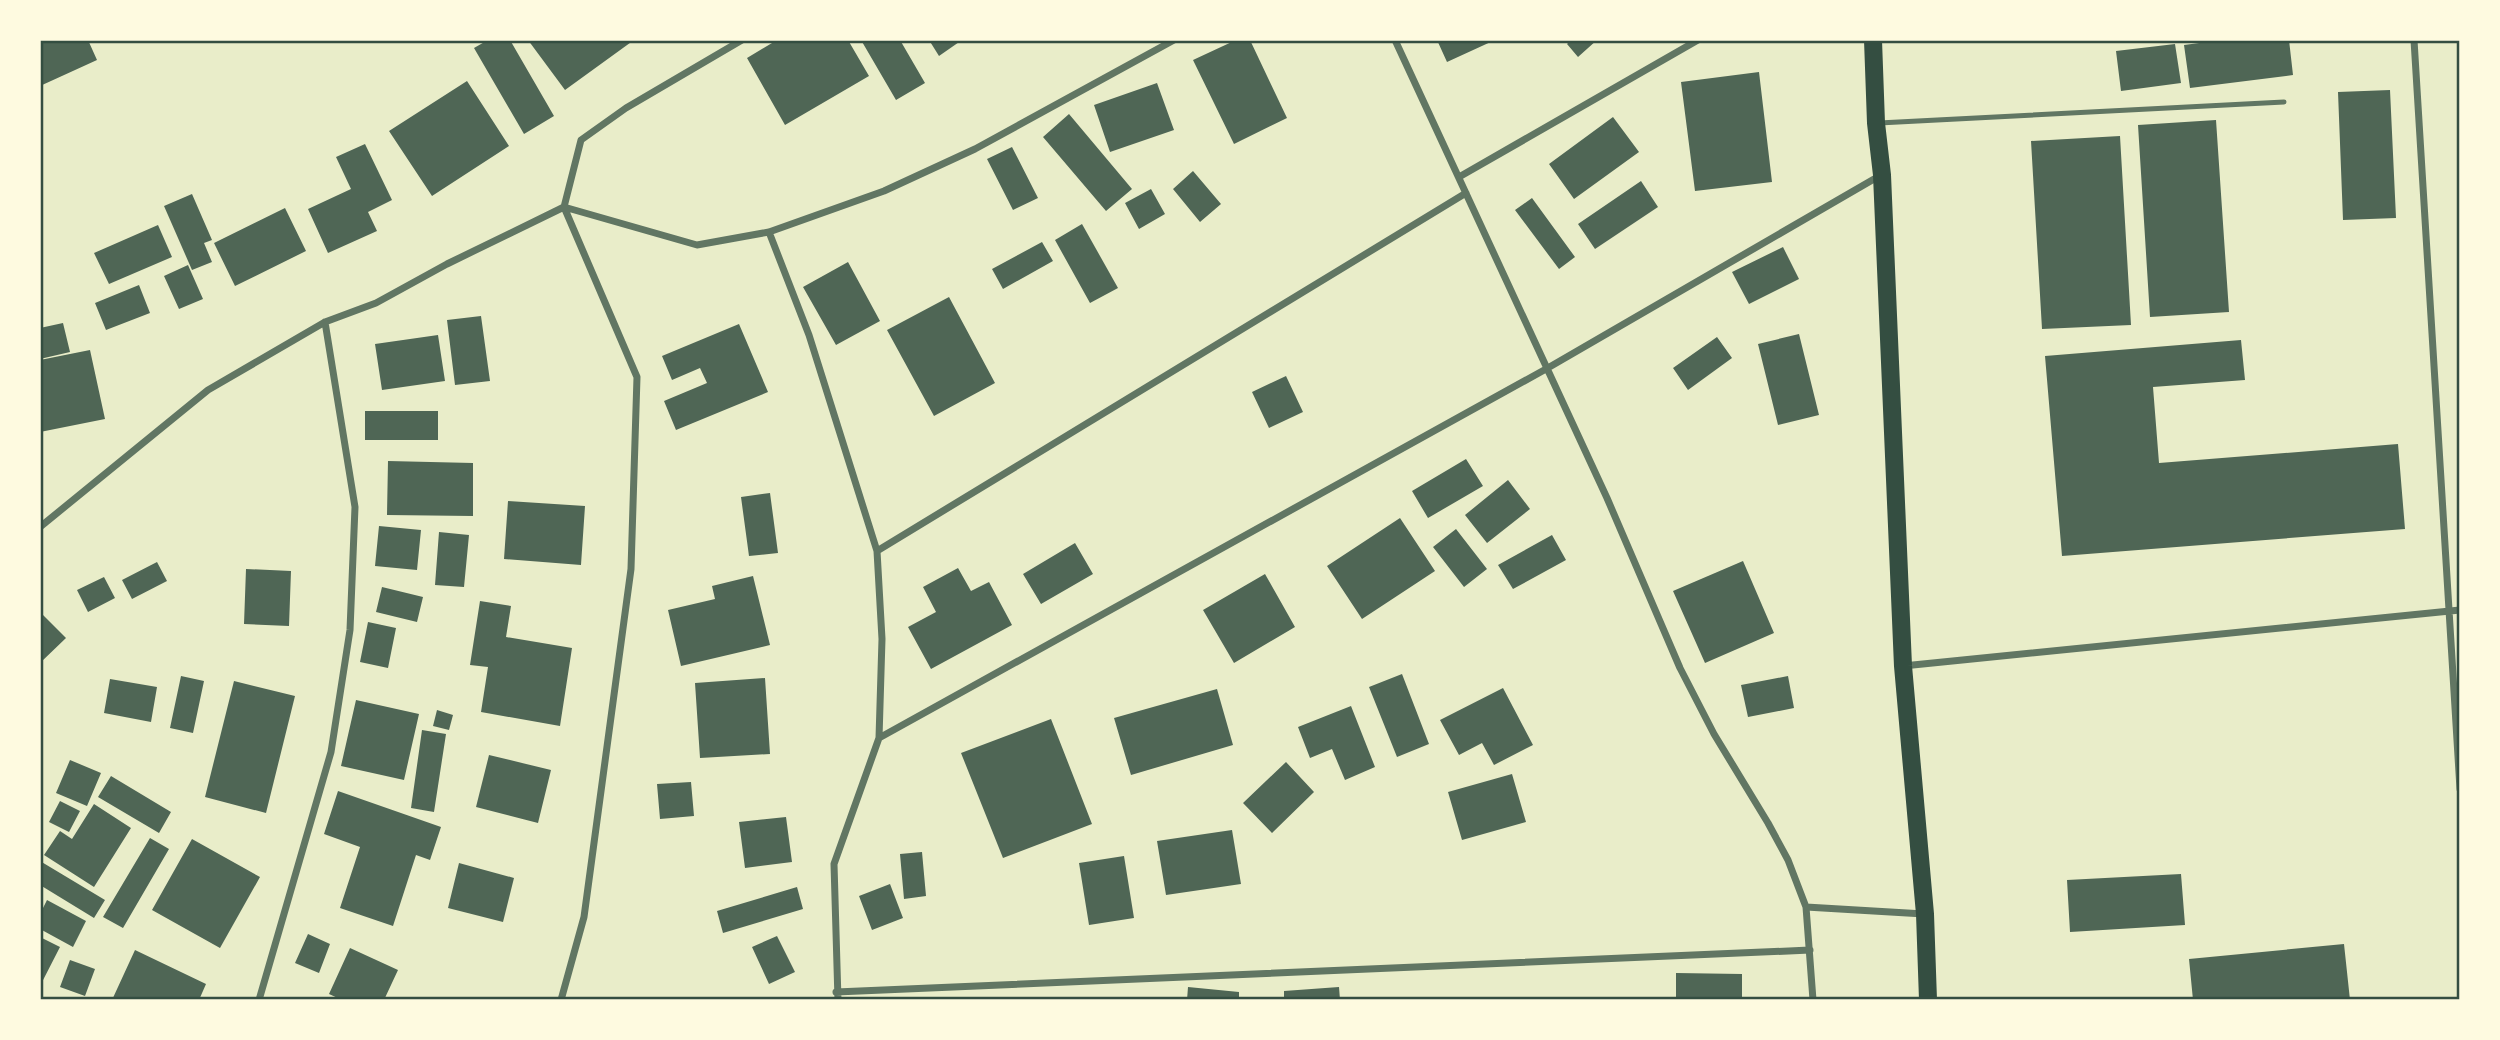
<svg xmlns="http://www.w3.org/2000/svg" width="2500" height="1040" viewBox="0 0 2500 1040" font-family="Commissioner,sans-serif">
<rect width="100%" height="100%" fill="#e9edc9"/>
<path fill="#4f6655" d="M40,40H88L97,60L40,86Z
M488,40H510L554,116L524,134L474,48Z
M528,40H634L565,90Z
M777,40H848L869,76L785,125L747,58Z
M861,40H900L925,83L896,100Z
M929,40H962L939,56Z
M1236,40H1250L1287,118L1234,144L1193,60Z
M1437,40H1495L1447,62Z
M1571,40H1597L1578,57L1567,44Z
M2222,40H2289L2293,75L2190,88L2184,45Z
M2175,44L2181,83L2121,91L2116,51Z
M1759,72L1772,182L1695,191L1681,82Z
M467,81L509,146L432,196L389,131Z
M1157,83L1174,130L1110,152L1094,105Z
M2390,90L2396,218L2343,220L2338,92Z
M1069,114L1132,189L1106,211L1043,137Z
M1613,117L1639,152L1574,199L1549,164Z
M2216,120L2229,312L2150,317L2138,125Z
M2120,136L2131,325L2042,329L2031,141Z
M365,144L392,200L368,212L377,231L328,253L308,209L351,189L336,157Z
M1012,147L1038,198L1013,210L987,159Z
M1193,171L1221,204L1200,222L1173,189Z
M1641,181L1658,207L1595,249L1578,224Z
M1151,189L1165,214L1139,229L1125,203Z
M192,194L212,240L204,243L212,262L192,270L164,206Z
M1532,198L1575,257L1559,269L1515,210Z
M285,208L306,251L235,286L214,243Z
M1082,224L1118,288L1090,303L1055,240Z
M158,225L172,257L109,284L94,253Z
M1042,242L1053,261L1003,289L992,269Z
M1783,247L1799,279L1749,304L1732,272Z
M848,262L880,321L836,345L803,287Z
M188,265L203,299L179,309L164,276Z
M139,285L150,313L106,330L95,303Z
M949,297L995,383L934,416L887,330Z
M481,316L490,381L455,385L447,320Z
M63,323L70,352L40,359V328Z
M739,324L768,392L676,430L664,401L707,383L700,368L672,380L662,356Z
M1799,334L1819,415L1778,425L1758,344Z
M438,335L445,381L382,390L375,344Z
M1717,337L1732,358L1688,390L1673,368Z
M2241,340L2245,380L2153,387L2159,463L2398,444L2405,529L2062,556L2045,356Z
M90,350L105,419L40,432V360Z
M1286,376L1303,412L1269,428L1252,392Z
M365,411H438V440H365Z
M1466,459L1483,486L1428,518L1412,491Z
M388,461L473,463V516L387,515Z
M1508,480L1530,509L1487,543L1465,515Z
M770,493L778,553L749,556L741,497Z
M508,501L585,506L581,565L504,559Z
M1400,518L1435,571L1362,619L1327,566Z
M379,526L421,530L417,570L375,566Z
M1456,529L1487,569L1464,587L1433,547Z
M439,532L469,535L464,587L435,585Z
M1552,535L1566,560L1513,589L1498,565Z
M1075,543L1093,574L1041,604L1023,574Z
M1743,561L1774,633L1705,663L1673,591Z
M157,562L167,581L132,599L122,580Z
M958,568L971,591L989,582L1012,625L931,669L908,627L936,612L923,587Z
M246,569L291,571L289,626L244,624Z
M1265,574L1295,627L1234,663L1203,610Z
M753,576L770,645L681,666L668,610L715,599L712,586Z
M104,577L115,598L88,612L77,590Z
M382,587L423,597L417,622L376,612Z
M480,601L511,606L506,637L572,648L560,726L481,712L488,667L470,665Z
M40,612L66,638L40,663Z
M368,622L396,628L388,668L360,662Z
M1402,674L1429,744L1397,757L1369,687Z
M181,676L204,681L193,733L170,728Z
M1788,676L1794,708L1748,717L1741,685Z
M765,678L770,754L700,758L695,683Z
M110,679L157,687L151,722L104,713Z
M234,681L295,696L266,813L205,797Z
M1503,688L1533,745L1494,765L1482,743L1459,755L1440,720Z
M1217,689L1233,745L1131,775L1114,718Z
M356,700L419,714L404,780L341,766Z
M1351,706L1375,767L1345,780L1332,749L1310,758L1298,727Z
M437,710L453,715L449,730L433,726Z
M1051,719L1092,824L1003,858L961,753Z
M422,730L446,734L434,812L411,808Z
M489,755L551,770L538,823L476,807Z
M70,760L101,773L87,806L56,793Z
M1286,762L1314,792L1272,833L1243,803Z
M1512,774L1526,822L1462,840L1448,792Z
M111,776L171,812L159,833L98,797Z
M691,782L694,816L660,819L657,784Z
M338,791L441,827L430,860L416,855L393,926L340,908L360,847L324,834Z
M60,801L80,811L69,832L49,822Z
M94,804L131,828L94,887L44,855L60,831L72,839Z
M786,817L792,862L745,868L739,822Z
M1232,830L1241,884L1166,895L1157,841Z
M150,838L169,849L123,928L103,917Z
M192,839L260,877L220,948L152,910Z
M922,852L926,896L904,899L900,854Z
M1124,856L1134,918L1089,925L1079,863Z
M40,861L105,900L94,918L40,885Z
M459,863L514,878L503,922L448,908Z
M2181,874L2185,925L2070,932L2067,880Z
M890,884L903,918L872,930L859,896Z
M797,887L803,909L723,933L717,911Z
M47,900L86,921L73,947L40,929V914Z
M308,934L330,944L319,973L295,963Z
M777,936L795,972L769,984L752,947Z
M40,937L60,947L40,986Z
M2344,944L2350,1000H2193L2189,959Z
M350,948L398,970L384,1000H342L329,994Z
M135,950L206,984L199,1000H112Z
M70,960L95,969L85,996L60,987Z
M1676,973L1742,974V1000H1676Z
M1188,987L1239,992V1000H1187Z
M1339,987L1340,1000H1284V991Z"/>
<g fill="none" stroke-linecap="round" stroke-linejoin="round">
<path stroke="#617663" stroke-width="5" d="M1879,123L2284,102"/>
<path stroke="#617663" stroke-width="7" d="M1395,40L1607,498L1680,668L1714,734L1768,823L1788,860L1806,907L1813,1000
M2414,40L2460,789
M1459,177L1698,40
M769,232L809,335L877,551L882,639L879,738L834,864L838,1000
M40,527L208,390L325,322L376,303L447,264L564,207L697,245L769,232L884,191L975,149L1174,40
M877,551L1466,193
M1903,666L2460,610
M879,738L1546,369L1881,175
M1806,907L1924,914
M836,992L1810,950
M259,1000L331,752L350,630L355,507L325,322
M561,1000L584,917L631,569L637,377L564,207L581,140L626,108L742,40"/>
<path stroke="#344e41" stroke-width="18" d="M1873,40L1876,123L1882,175L1903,666L1925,914L1928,1000"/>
</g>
<rect width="2500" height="1040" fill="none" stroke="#fefae0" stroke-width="84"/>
<rect x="42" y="42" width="2416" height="956" fill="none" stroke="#344e41" stroke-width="2.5"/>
</svg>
